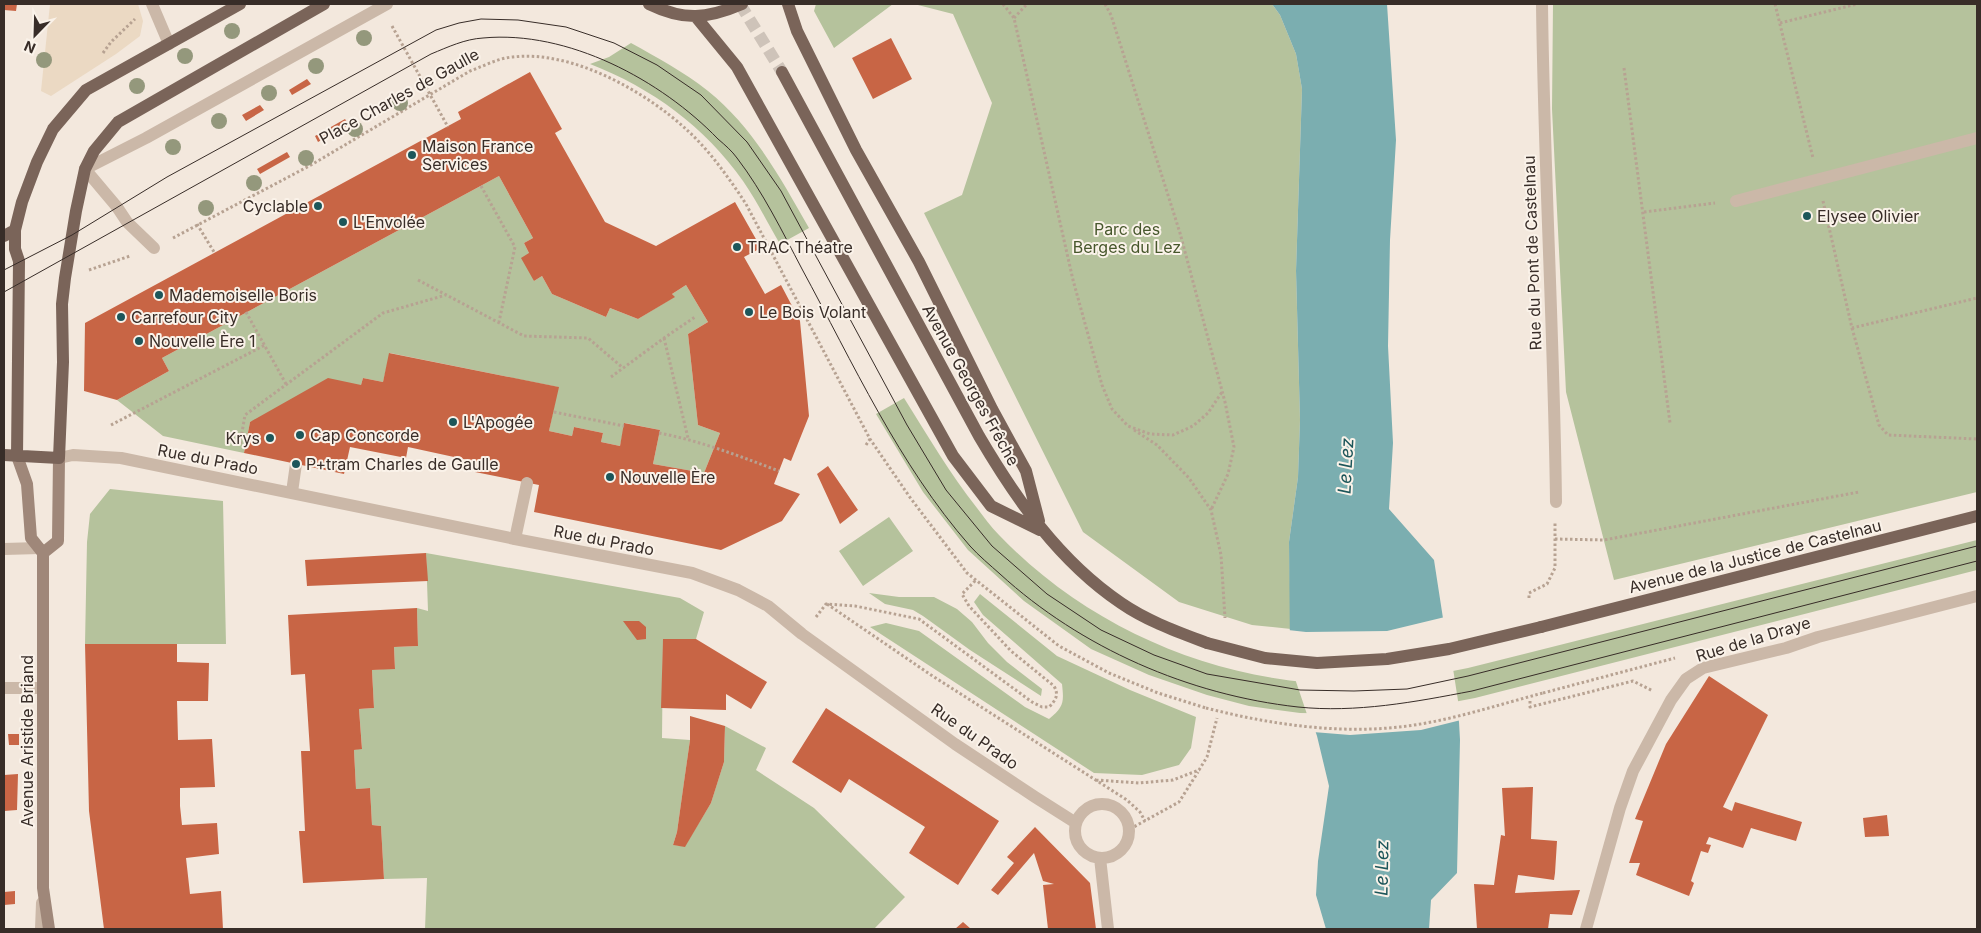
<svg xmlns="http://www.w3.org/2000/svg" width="1981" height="933" viewBox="0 0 1981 933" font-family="Inter,sans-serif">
<rect width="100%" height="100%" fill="#f3e8dd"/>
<path fill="#b5c29c" d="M816,4H893L834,48L814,11Z
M914,4H1272L1280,15L1296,54L1302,89L1296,271L1300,420L1298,477L1289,542L1291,629L1252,625L1179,602L1083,532L924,213L962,195L992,103L953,14Z
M1553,4H1977V492L1614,580L1566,392L1552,109Z
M631,43C658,58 684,72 708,91C753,127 781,179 809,228L780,244C768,224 757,201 743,181C705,127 652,88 590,64L609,57Z
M499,176L533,238L524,243L529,253L534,281L542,276L552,294L606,317L610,308L638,319L674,297L672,294L686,285L708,322L688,334L698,425L720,433L704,473L653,464L660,430L625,423L620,446L601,442L603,433L574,427L572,436L549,431L558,387L390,353L383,382L363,378L361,385L250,422L244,453L163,436L117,400L169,371L162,358Z
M904,398C928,436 950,474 977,508C984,517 991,527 999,535C1091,631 1223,686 1356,684C1394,683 1431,675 1468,668L1977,540V570L1475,698L1412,710L1360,714L1300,713L1249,706L1207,695L1149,675L1091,649L1024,601L968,550L923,492L876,414Z
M110,489L223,501L226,644H85L87,542L90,514Z
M889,517L913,551L863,586L839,551Z
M426,553L680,598L704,612L696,639L663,640L662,738L690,740L677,832L673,845L685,846L711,803L715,790L724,762L725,726L766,748L756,770L814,808L905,897L874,929H425L427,878L384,879L381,826L372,825L370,788L356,789L354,750L362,748L359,709L374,708L372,670L395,668L394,647L418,646L417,608L428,611Z
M869,593L899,597H934L957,609L972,622L988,643L1007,662L1042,689L1041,696L970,650L923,616L913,610L885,604Z
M980,594L1057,656L1130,690L1196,717L1191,748L1179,765L1142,775L1094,773L870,627L886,623L919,631L1025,707L1049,719C1064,707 1064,702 1062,684L983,615L974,602Z"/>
<path fill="#ebd9c3" d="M50,4H138L143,21L140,36L116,54L51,96L41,91Z"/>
<path fill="#7baeb0" d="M1272,4H1387L1396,140L1390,240L1388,346L1393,443L1389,509L1434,560L1459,722L1460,740L1457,873L1431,900L1429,929H1326L1316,895L1318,861L1329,786L1317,736L1290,655L1289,542L1298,477L1300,420L1296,271L1302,89L1296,54L1280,15Z"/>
<path fill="#f3e8dd" d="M1445,617L1461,720L1421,730L1350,735L1313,732L1287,655L1288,630L1306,632L1387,631Z"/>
<path fill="#c86545" d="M4,4H17L16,11L4,10Z
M891,38L912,79L873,99L852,58Z
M530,72L562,129L555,133L605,222L656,246L735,202L761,248L744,257L765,294L781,285L800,321L809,416L791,461L784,458L774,484L800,494L782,521L721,550L534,512L539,485L475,472L477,462L408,447L406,458L350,447L344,474L244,453L250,422L328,378L361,385L363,378L383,382L389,353L559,387L549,431L572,436L574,427L603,433L601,442L620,446L624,423L660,430L653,464L704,473L720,433L698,425L688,334L708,322L686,285L672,294L675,297L638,319L610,308L606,317L552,294L542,276L534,281L521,258L529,253L524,243L533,238L499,176L162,358L169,371L117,400L84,391L85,323L461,119L458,112Z
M307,79L311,84L292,95L289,90Z
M260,105L264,110L246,121L242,115Z
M345,119L349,125L318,142L315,136Z
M287,152L290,157L260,174L257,169Z
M828,466L858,510L840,524L817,474Z
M426,553L428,581L307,586L305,560Z
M417,608L418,646L394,647L395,669L372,670L374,708L359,709L362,749L354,750L356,789L370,788L372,825L381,826L384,879L303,883L299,831H305L301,751H310L305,674L291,675L288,615Z
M623,621H639L646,627V639L637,640Z
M663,639H696L767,682L751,709L726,694V710L661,708Z
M85,644H177V662L209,663L208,701H177L178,740L212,739L215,787L180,788V806L182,825L217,823L219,854L186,858L190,894L221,891L223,929H104L89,811Z
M1709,676L1768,715L1723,807L1732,811L1735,802L1802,822L1796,841L1751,828L1743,848L1709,837L1706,844L1711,845L1708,853L1701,851L1691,881L1694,883L1689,896L1636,875L1640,863H1629L1643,821L1635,819L1666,744Z
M826,708L999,821L958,885L909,853L925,827L849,779L841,793L792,762Z
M690,716L725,726L724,762L711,803L685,847L673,845L677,832L684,782L690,740Z
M8,734H19V745H9Z
M18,774L17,810L4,811V775Z
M1533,787L1531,839L1557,841L1555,873L1554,880L1518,875L1515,893L1580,890L1572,915L1550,914L1548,929H1477L1474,884L1494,885L1501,835L1505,836L1502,788Z
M1887,815L1889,836L1865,837L1863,818Z
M1035,827L1090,883L1096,929H1048L1043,885L1054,884L1043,881L1034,853L998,895L991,890L1014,863L1007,857Z
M15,891V904L4,905V892Z
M963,922L971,929H955Z"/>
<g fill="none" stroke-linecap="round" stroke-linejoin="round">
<path stroke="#cec3b9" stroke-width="12" stroke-dasharray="12 6" stroke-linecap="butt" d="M740,4L782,72"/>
<path stroke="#b7a292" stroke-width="3" stroke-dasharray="2.5 2.5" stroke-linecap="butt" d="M1003,4L1014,18L1073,280L1102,385L1112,409L1128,426L1150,434L1173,435L1193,426L1208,413L1222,392
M1105,4L1111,15L1180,233L1225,402L1234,447L1228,474L1211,510
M1775,4L1813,158
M1014,18L1027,4
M1780,23L1857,4
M392,26L448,127
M103,53L111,42L135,19
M1624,68L1670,423
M481,186L515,247L499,322
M1823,201L1852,328L1977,298
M1644,212L1715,203
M197,224L214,252
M173,238L311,165L470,71C484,66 498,58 513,57C572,50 645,91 687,130C710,151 729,178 746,204L870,439L909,496L967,573L1059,646L1109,673L1158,693L1206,708
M89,270L130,256
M418,280L524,336L588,338L623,368
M246,312L286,384
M1852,328L1879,425L1888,435L1977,439
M664,338L688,438
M611,377L664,338L695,317
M554,412L624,426
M111,425L265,345
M1134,430L1157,445L1189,478L1211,510L1221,555L1225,618
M659,433C701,441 739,456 779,471
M240,444L245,415L383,313L446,295
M866,445L870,439
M1555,539L1604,540L1859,492
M1529,598V593L1547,584L1555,568V522
M827,604L931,675L1127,800L1140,812L1145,821
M816,617L826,604L855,606L919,619L1032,702L1042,707H1049C1056,700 1059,695 1054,686L1011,651L969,606L962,594L976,580
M1543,693L1675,658
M1530,701V707L1633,681L1653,691
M1096,780L1139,783L1173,780L1199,770L1207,757L1217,718
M1130,829L1179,802L1198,772"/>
<path stroke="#cbb8a8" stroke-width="12" d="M85,169L146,138L387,4
M1736,201L1977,138
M292,492L296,464
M515,539L527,483
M4,549L39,548
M4,688H43"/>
<path stroke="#cbb8a8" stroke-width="12" d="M85,169L117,207L127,222L154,248"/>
<path stroke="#cbb8a8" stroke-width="12" d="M152,4L169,44
M1542,4C1544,170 1554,335 1556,502
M59,458L73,455L121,458L515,539L692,573L738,590L768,606L802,634L955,744L1035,797L1076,823
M1075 831a27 27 0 1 1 54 0a27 27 0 1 1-54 0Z
M1100,858L1108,929
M1586,929L1620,808L1633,771L1671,700L1686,679L1703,668L1786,648L1818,637L1977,596"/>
<path stroke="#cbb8a8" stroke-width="12" d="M41,929L42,903"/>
<path stroke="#9f8779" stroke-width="12" d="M17,456L27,484L31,538L43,553V888L49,929
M43,553L58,541L59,458"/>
<path stroke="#7a6459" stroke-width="12" d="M649,4C684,21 707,19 742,4
M788,4L797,31L856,150L919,262L992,409L1026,471L1039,521
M696,17L737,67L953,456L991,506L1040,530
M782,72L979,436C1016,499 1059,561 1121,603C1147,621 1178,632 1207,643
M4,236L15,230
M4,455L59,458L63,362L62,304L65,278L76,211L85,169L94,151L118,122L324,4
M17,456L19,261L15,249V230L22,202L37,162L53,129L86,90L240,4
M1541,627L1977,516"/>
<path stroke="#382d28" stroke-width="1" d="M4,270L72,235L167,177L436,30L459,23L481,19L518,20L566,27L614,43L657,65L701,95L747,142L781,191L907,425L946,490L992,546L1047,594L1101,630L1154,655L1207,674L1300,690L1354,691L1407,689L1468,676L1977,546
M4,292L431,54C448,47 465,39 483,38C568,30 661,80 718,139C725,145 732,151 737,158C763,192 782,231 802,269C853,363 899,465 970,546C979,556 990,565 1000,574C1081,648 1189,695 1298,707C1356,713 1415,702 1472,691L1977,561"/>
<path stroke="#b7a292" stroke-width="3" stroke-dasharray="2.5 2.5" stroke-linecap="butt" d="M1206,708C1269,724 1335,734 1399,727C1447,722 1497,705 1543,693"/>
<path stroke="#7a6459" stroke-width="12" d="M1207,643L1265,658L1317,663L1387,659L1449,649L1541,627"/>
</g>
<g fill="#94987c">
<circle cx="232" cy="31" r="8"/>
<circle cx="364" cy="38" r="8"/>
<circle cx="185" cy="56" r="8"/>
<circle cx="44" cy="60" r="8"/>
<circle cx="316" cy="66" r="8"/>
<circle cx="137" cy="86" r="8"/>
<circle cx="269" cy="93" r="8"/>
<circle cx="400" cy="103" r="8"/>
<circle cx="219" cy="121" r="8"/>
<circle cx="355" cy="129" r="8"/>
<circle cx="173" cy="147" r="8"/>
<circle cx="306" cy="158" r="8"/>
<circle cx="254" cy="183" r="8"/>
<circle cx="206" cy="208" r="8"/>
</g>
<g fill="#1d565a" stroke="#faf2e9" stroke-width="2">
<circle cx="412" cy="155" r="5"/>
<circle cx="318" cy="206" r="5"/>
<circle cx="1807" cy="216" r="5"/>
<circle cx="343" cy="222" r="5"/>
<circle cx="737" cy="247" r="5"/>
<circle cx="159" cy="295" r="5"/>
<circle cx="749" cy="312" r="5"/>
<circle cx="121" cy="317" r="5"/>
<circle cx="139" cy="341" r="5"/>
<circle cx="453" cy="422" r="5"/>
<circle cx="300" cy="435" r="5"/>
<circle cx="270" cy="438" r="5"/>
<circle cx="296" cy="464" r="5"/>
<circle cx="610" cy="477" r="5"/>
</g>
<g text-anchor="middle" stroke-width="4" stroke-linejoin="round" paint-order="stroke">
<g font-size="16" fill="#382d28" stroke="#faf2e9">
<text transform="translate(399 96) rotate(-29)" y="6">Place Charles de Gaulle</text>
<text transform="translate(1532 253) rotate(-92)" y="6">Rue du Pont de Castelnau</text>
<text transform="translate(971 385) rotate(61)" y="6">Avenue Georges Frêche</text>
<text transform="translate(208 459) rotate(11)" y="6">Rue du Prado</text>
<text transform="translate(604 540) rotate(11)" y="6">Rue du Prado</text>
<text transform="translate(1755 556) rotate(-14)" y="6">Avenue de la Justice de Castelnau</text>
<text transform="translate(1753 639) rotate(-17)" y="6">Rue de la Draye</text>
<text transform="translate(975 736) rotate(35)" y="6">Rue du Prado</text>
<text transform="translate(27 741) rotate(-90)" y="6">Avenue Aristide Briand</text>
</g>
<g font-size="16" fill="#382d28" stroke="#faf2e9" text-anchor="start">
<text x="422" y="152">Maison France<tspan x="422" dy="18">Services</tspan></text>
<text x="308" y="212" text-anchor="end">Cyclable</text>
<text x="1817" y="222">Elysee Olivier</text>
<text x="353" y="228">L'Envolée</text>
<text x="747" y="253">TRAC Théatre</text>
<text x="169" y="301">Mademoiselle Boris</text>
<text x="759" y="318">Le Bois Volant</text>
<text x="131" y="323">Carrefour City</text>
<text x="149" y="347">Nouvelle Ère 1</text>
<text x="463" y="428">L'Apogée</text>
<text x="310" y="441">Cap Concorde</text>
<text x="260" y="444" text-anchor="end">Krys</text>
<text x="306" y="470">P+tram Charles de Gaulle</text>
<text x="620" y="483">Nouvelle Ère</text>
</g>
<g font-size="16" fill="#47572c" stroke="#faf2e9">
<text x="1127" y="235">Parc des<tspan x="1127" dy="18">Berges du Lez</tspan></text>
</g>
<g font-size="18" font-style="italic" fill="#1d565a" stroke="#faf2e9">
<text transform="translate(1346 466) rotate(-87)" y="6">Le Lez</text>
<text transform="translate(1382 868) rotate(-89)" y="6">Le Lez</text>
</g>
</g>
<rect width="1981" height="933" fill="none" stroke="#382d28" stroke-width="10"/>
<g transform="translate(35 35) rotate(203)" stroke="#faf2e9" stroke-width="4" paint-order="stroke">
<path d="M0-4L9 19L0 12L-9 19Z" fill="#382d28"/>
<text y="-8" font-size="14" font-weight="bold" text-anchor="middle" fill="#382d28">N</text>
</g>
</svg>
